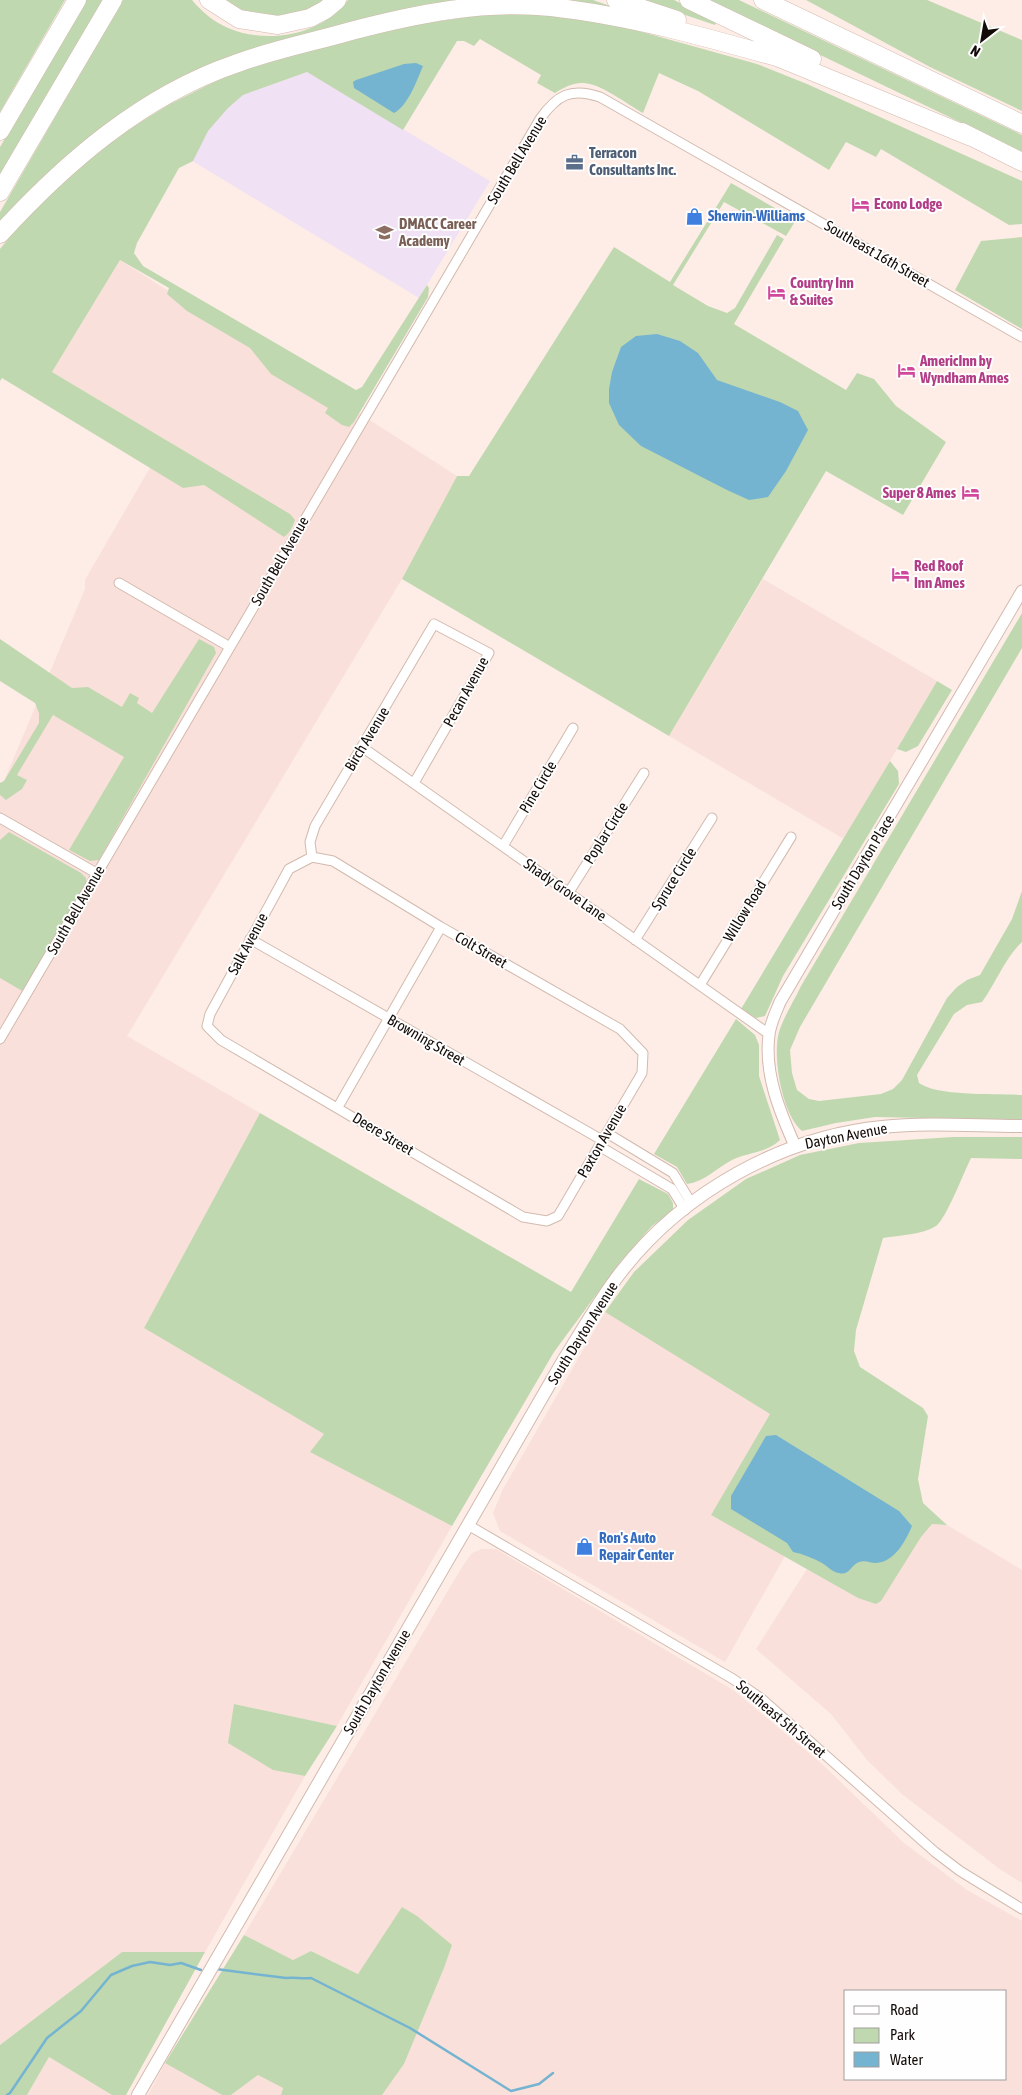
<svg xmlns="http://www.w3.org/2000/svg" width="1022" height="2095" viewBox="0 0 1022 2095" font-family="'Asap Condensed',sans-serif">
<rect width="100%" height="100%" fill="#fdede6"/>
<path fill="#fae0da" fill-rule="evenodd" d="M120,260L457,476L402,579L127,1036L260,1113L144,1328L324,1434L311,1452L452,1526L337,1726L234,1704L273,1770L305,1776L205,1952H122L0,2045V783L4,781L85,589V580L166,440L52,372Z
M763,579L937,681L844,839L669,736Z
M605,1312L771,1414L711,1515L785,1556L725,1662L500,1531L493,1513L503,1489Z
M932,1524L947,1525L1022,1570V1883L1001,1870L903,1795L867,1760L831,1714L756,1649L807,1569L858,1598Z
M482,1549H496L733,1690L822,1764L904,1843L967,1890L1022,1921V2095H382L404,2064L444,1968L359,1974L311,1951L293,1960L244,1935L462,1567L472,1553ZM846,1991H1006V2079H846Z
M49,2057L112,2095H27Z
M165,2063L222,2095H148Z
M258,2075L283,2088L281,2095H231Z"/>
<path fill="#f0e1f4" d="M307,72L490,181L419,298L161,142L243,95Z"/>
<path fill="#c0d8b0" d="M0,0H65L0,112Z
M86,0H105L0,179V147Z
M123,0H192C202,12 214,22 228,28C268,45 322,35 348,0H490L175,85L0,226V212Z
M209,0H331L323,6L266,24Z
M516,0H593L616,8L574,3Z
M641,0H674L717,20L715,25Z
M706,0H739L1022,135V152Z
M806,0H927L1022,40V111L930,67Z
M502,12L553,15L617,25L757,64L807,84L1022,181V224L1009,225L881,149L876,157L846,142L829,170L698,91L659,73L643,113C627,104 601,84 584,83C573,82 563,88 555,93L537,83L541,75L480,39L474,46L464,41H457L403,130L307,72L243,95L228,108L208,131L193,161L179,168L137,243L134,253L143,266L356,390L362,387L427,285L429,288L428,297L354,422L349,427L342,425L325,413L328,408L271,374L250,348L187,311L167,294L169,288L120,260L52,372L290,514L295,520C293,526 290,533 284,537L204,485L183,488L2,378L0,381V249L20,224L71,173L116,137L170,104L228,75L283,58L406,26Z
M731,183L796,220L786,236L724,202L673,285L708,306L727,313L735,308L777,235L784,239L734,324L846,390L857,373L874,379L896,406L946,442L903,515L826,471L669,736L402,579L457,476H469L614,247L670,282Z
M1022,237V329L955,290L981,241Z
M1022,613V648L800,1027L790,1050L792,1073L797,1090L809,1099L819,1101L881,1094L893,1089L902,1080L947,998L957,987L967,980L980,975L1012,919L1022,891V942C1005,958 996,983 982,1002L967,1005L954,1014L917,1075L919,1083C939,1097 996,1093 1022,1095V1120L875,1117L836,1123L802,1131C782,1115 772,1056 779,1032C784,1016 794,1001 801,986Z
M0,639L72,688L88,687L122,707L130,693L139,698L137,703L152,713L199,639L214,647L216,653L99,860L90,861L69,850L124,757L53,715L17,775L27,780L22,789L6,800L0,795V783L4,781L39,723V713L35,703L0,681Z
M937,681L952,690L918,746L906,752L897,749Z
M890,761L898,771L899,784L783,976L765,1016L756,1018L741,1009Z
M9,832L81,873L86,878V884L24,992L0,978V840Z
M736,1019L755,1035L759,1045V1076L780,1140C767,1153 748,1152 732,1160C717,1168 704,1182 687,1184L677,1167L654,1154Z
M260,1113L571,1292L639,1179L668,1194L673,1203V1211L652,1226L621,1261L554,1352L452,1526L310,1452L324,1434L144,1328Z
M953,1137H1022V1159L971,1158C964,1172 946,1219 936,1226C922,1235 900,1235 883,1238L856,1330L854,1351L860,1367L923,1408L928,1416L918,1479L923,1503L947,1525L932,1524L921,1537L881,1601L876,1604L858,1598L711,1515L770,1414L605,1312L634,1272L688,1220L746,1179L800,1155L859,1143Z
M234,1704L337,1726L305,1776L273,1770L228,1743Z
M402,1907L417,1916L452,1945L444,1968L404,2064L382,2095H281L283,2088L258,2075L231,2095H222L165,2063L244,1935L293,1960L311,1951L358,1974Z
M122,1952H205L126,2095H112L49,2057L27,2095H0V2045Z"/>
<path fill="#74b4d1" d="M416,63L423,66C417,80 408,106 394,113L354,88L353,82L356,80L404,64Z
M657,334L680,341L698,353L717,380L780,402L798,411L808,430L786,471L768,497L749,500L727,490L641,446L619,425L609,403V389L612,372L621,347L636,336Z
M776,1435L899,1511L912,1526C906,1540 895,1562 876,1563C870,1563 864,1559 857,1563C849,1568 849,1577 835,1572C830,1570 826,1565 822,1563C813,1558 803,1554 793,1552L787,1543L731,1509V1496L766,1436Z"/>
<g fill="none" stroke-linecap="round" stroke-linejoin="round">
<path stroke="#74b4d1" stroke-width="2.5" d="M216,1969L286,1978C295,1977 302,1979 311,1978L410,2028L511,2091L539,2084L553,2073
M7,2095L10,2093L47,2038L81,2011L111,1975L132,1966L150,1962L170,1965L181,1963L201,1970"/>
<defs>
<path id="minor" d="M119,583L230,647
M362,747L769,1034
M0,818L98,874
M503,846L573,728
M312,857L333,861L441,927L620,1029L643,1053L642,1073L558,1216L547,1221L523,1217L221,1040L207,1026L210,1014L289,869Z
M312,857L310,842L315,826L434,624L489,653L414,783
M569,892L644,773
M250,939L602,1140
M635,940L712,818
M700,985L791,837
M0,1039L540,119C557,95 571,87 600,97L1022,337
M338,1107L441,927
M607,1133L673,1173L692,1204
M599,1146L672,1189L685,1210
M468,1525L733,1679L762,1699L935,1852L960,1871L1022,1909"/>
<path id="tertiary" d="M795,1146C780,1112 764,1074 769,1035C770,1024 776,1012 780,1002L1022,591"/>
<path id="secondary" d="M138,2095L563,1361C582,1331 599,1300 621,1272C683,1192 782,1137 882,1127C929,1122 975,1126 1022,1126"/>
<path id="motorway" d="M209,0L239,19L278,25L310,18L325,10L337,0
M616,0L677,20
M689,0L812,59
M763,0L1022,124
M777,57L971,137
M0,131L77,0
M962,132L1022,162
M0,192L113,0
M0,234C65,163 142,96 235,64C272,50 313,42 351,31C416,14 484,0 551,7C631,16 709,38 787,60"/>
</defs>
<use href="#minor" stroke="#d2baae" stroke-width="11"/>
<use href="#tertiary" stroke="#d2baae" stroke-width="13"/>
<use href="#secondary" stroke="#d2baae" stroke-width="14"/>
<use href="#motorway" stroke="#d2baae" stroke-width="19"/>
<use href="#minor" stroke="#fff" stroke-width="9"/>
<use href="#tertiary" stroke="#fff" stroke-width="11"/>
<use href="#secondary" stroke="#fff" stroke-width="12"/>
<use href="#motorway" stroke="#fff" stroke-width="18"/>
</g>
<defs>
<symbol id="office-bare" viewBox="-9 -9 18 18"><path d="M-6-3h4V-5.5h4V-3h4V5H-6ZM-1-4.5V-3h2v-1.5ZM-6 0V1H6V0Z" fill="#5c6f8a" stroke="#fefefe" stroke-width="2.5" paint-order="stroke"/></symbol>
<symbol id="hotel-bare" viewBox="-9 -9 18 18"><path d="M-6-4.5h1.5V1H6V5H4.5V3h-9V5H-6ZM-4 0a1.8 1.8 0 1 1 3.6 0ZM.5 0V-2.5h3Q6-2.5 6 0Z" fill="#d1479c" stroke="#fefefe" stroke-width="2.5" paint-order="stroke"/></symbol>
<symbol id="shop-bare" viewBox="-9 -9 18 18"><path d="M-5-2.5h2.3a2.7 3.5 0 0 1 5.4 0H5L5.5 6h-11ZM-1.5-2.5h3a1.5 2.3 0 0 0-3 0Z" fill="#3f7fe0" stroke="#fefefe" stroke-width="2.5" paint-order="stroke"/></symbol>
<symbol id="school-bare" viewBox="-9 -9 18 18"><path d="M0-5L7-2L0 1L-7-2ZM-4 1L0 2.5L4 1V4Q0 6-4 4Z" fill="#8d6e63" stroke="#fefefe" stroke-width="2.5" paint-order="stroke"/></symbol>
</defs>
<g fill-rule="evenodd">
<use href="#office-bare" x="562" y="150" width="25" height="25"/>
<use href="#hotel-bare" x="848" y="192" width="25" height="25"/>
<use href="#shop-bare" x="682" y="204" width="25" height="25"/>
<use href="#school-bare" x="372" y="220" width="25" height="25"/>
<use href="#hotel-bare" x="764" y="280" width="25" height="25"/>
<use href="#hotel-bare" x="894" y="358" width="25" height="25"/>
<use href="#hotel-bare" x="958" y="480" width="25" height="25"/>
<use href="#hotel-bare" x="888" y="562" width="25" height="25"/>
<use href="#shop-bare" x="572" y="1534" width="25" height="25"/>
</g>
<g text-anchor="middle" stroke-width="4" stroke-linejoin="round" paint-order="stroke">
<g font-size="15" font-weight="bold" fill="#4e5e75" stroke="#fefefe" text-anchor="start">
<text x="589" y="158">Terracon<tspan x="589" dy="17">Consultants Inc.</tspan></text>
</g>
<g font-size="15" fill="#130b07" stroke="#fefefe">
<text transform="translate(517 160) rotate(-59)" y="5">South Bell Avenue</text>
<text transform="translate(877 254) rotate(30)" y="5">Southeast 16th Street</text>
<text transform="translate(280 561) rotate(-60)" y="5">South Bell Avenue</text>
<text transform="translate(466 692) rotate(-61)" y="5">Pecan Avenue</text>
<text transform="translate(367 739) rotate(-59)" y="5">Birch Avenue</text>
<text transform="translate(538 787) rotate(-59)" y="5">Pine Circle</text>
<text transform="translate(606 833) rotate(-58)" y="5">Poplar Circle</text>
<text transform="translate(863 862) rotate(-59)" y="5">South Dayton Place</text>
<text transform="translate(674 879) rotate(-58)" y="5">Spruce Circle</text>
<text transform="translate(565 890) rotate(35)" y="5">Shady Grove Lane</text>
<text transform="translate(76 910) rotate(-60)" y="5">South Bell Avenue</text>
<text transform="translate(745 911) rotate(-59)" y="5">Willow Road</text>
<text transform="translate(248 944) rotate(-62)" y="5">Salk Avenue</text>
<text transform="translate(481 950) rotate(30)" y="5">Colt Street</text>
<text transform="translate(426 1040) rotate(30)" y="5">Browning Street</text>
<text transform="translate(383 1134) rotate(31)" y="5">Deere Street</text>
<text transform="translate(846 1136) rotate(-11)" y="5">Dayton Avenue</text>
<text transform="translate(602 1141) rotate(-60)" y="5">Paxton Avenue</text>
<text transform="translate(583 1333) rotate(-58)" y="5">South Dayton Avenue</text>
<text transform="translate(377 1682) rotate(-60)" y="5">South Dayton Avenue</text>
<text transform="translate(781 1719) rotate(40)" y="5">Southeast 5th Street</text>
</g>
<g font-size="15" font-weight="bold" fill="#b23c85" stroke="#fefefe" text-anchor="start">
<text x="874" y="209">Econo Lodge</text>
<text x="790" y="288">Country Inn<tspan x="790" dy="17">&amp; Suites</tspan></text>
<text x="920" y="366">AmericInn by<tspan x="920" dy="17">Wyndham Ames</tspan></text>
<text x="956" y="498" text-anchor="end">Super 8 Ames</text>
<text x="914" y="571">Red Roof<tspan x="914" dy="17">Inn Ames</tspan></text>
</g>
<g font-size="15" font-weight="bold" fill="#366cbe" stroke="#fefefe" text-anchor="start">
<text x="708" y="221">Sherwin-Williams</text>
<text x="599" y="1543">Ron's Auto<tspan x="599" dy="17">Repair Center</tspan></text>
</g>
<g font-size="15" font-weight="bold" fill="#785e54" stroke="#fefefe" text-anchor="start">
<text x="399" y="229">DMACC Career<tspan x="399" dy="17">Academy</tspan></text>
</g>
</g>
<rect x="844" y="1990" width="162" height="90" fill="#fefefe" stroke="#a09d9b"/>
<rect x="854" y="2006" width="25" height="8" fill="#ffffff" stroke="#a09d9b"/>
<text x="890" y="2015" font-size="15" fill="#130b07">Road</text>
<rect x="854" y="2028" width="25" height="15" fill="#c0d8b0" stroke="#a09d9b"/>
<text x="890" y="2040" font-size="15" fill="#130b07">Park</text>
<rect x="854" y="2052" width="25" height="15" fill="#74b4d1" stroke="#a09d9b"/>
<text x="890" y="2065" font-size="15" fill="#130b07">Water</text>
<g transform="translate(982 40) rotate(211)" stroke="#fefefe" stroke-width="4" paint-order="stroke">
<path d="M0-4L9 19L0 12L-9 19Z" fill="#130b07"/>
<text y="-8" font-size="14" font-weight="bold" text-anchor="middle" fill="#130b07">N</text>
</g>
</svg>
